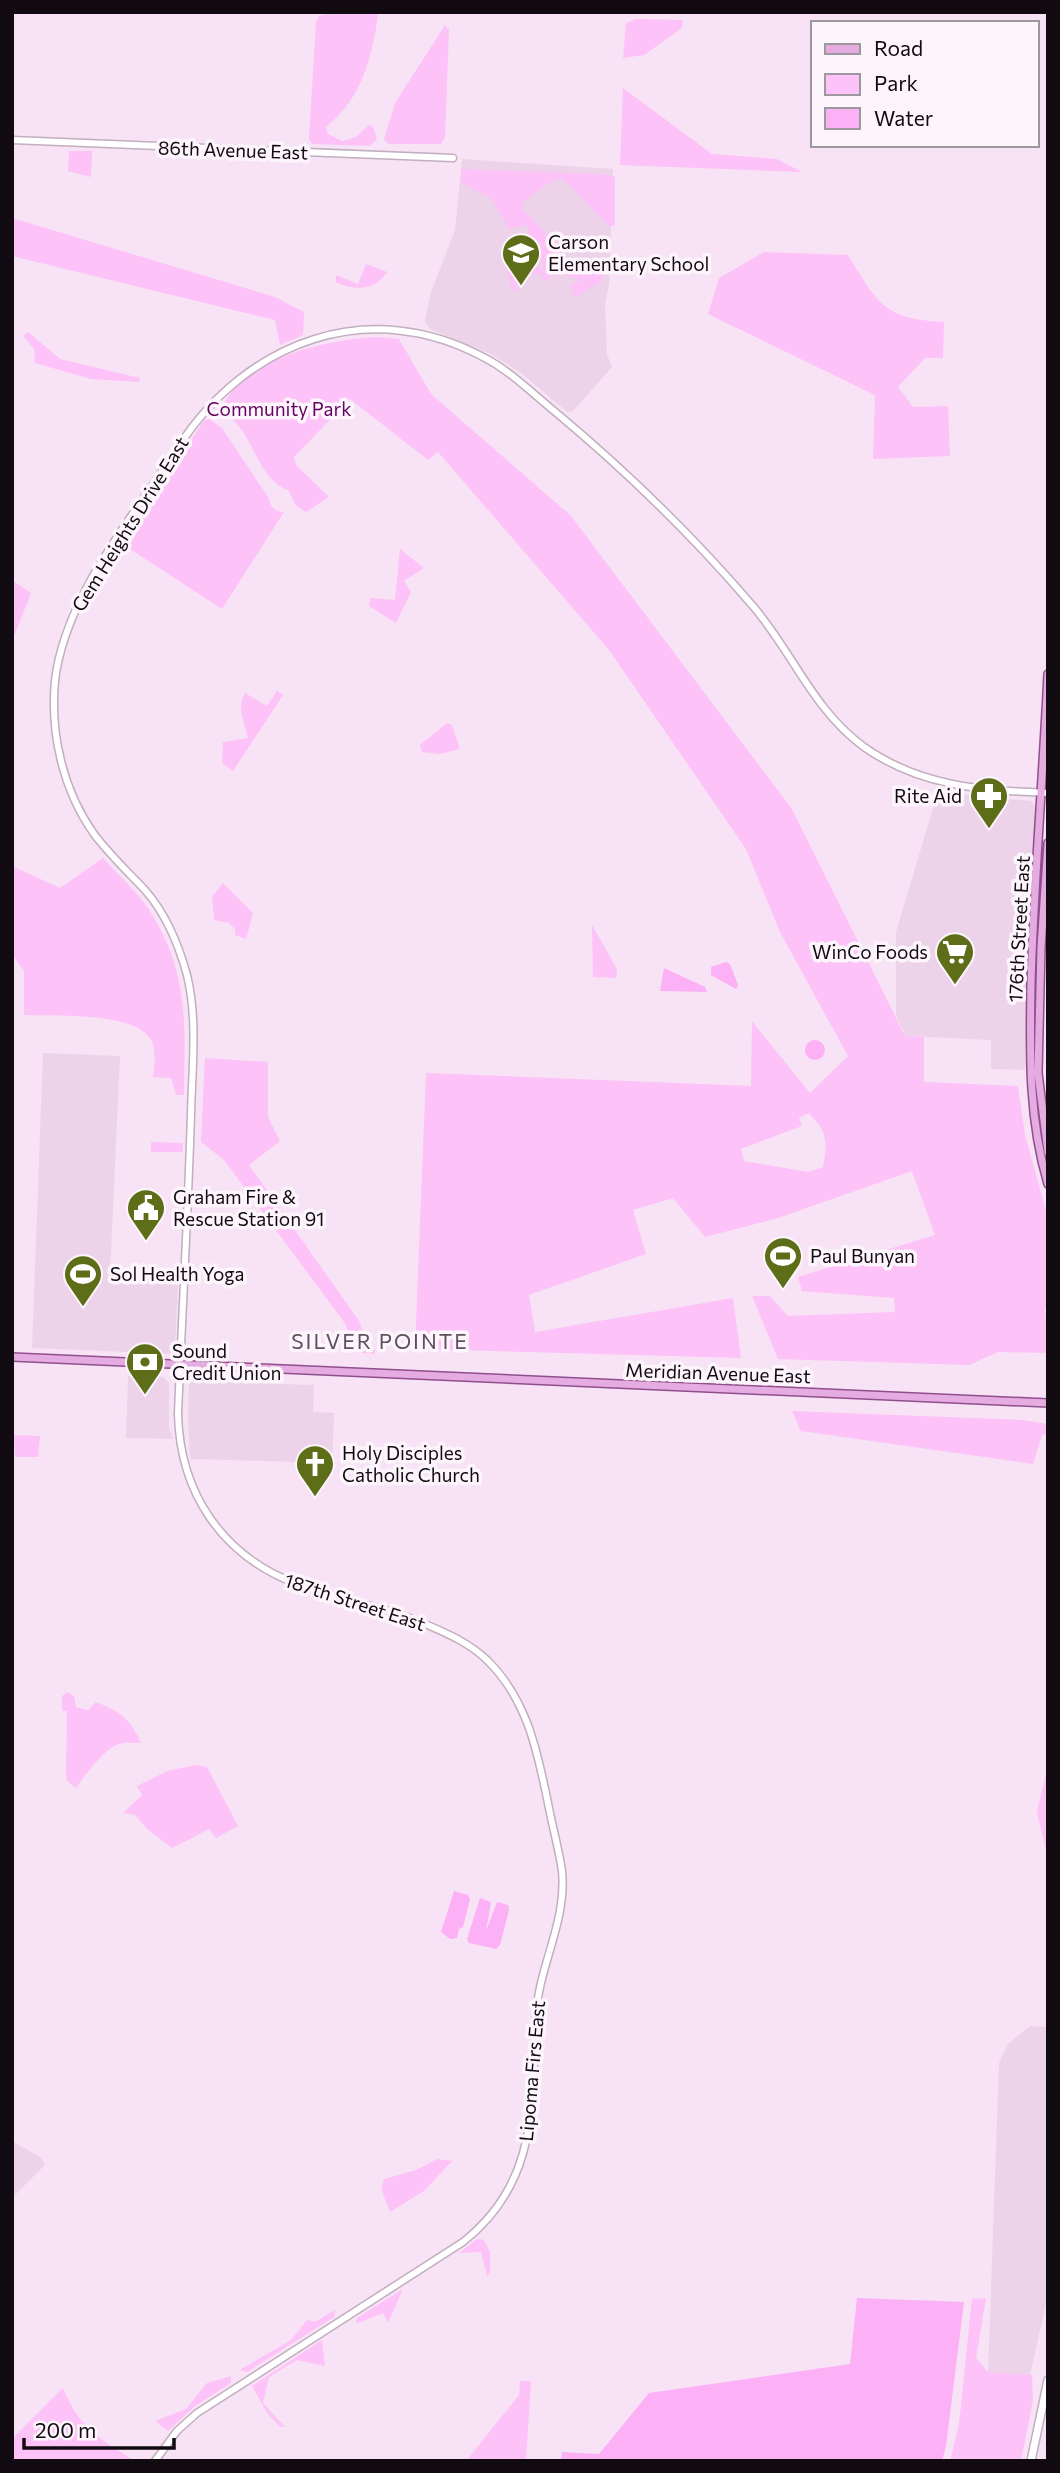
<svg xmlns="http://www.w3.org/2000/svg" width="1060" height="2473" viewBox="0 0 1060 2473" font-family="Commissioner,sans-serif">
<rect width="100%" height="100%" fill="#f7e3f5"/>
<path fill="#edd3ea" d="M462,159L613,169L609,284L605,304L607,354L612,367L573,411L567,412L521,373L491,354L430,329L425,321L431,292L455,230Z
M957,794L1031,801L1036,806L1027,924L1025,1070L991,1069V1040L906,1036L896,1016V932L937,795L950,799Z
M43,1053L120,1056L110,1275L178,1279L175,1354L32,1348Z
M128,1376L163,1377L169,1383V1428L173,1439L126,1438Z
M192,1381L314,1385L313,1412L334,1413L332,1463L190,1459L188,1416L189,1384Z
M1030,2026L1048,2027V2294L1030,2376L988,2372L999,2063L1008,2044Z
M12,2141L40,2157L45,2165L12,2198Z"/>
<path fill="#fdc2f7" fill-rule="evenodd" d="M333,12L375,13L378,16C371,60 362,98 326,127L328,134L342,141L356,137L369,125L373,127L377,139L370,146L312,144L309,139L316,22L319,16Z
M636,19L683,20L682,28L644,55L623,58L626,23Z
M445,25L449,30L445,137L441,144H388L384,139L395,103Z
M623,88L712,154L777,159L802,172L620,165Z
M69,151H92L91,177L68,171Z
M461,169L603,174L615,177V225L610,227L563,179H555L523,202L524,214L527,212L570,262L564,273L551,277L542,267L541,245L536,239L528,238L527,225L509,229L492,199L461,183Z
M12,218L275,297L304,312L303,335L280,345L275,320L12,256Z
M764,252L848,255C878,304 884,319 944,322L943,358H925L898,387L913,407L948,406L950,456L873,459L875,395L708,314L719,278Z
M366,264L387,272C375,291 354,291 336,282V275L358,284Z
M525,265L543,269L550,280L544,282L541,274L523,273L515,281L517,290L513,291L506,272Z
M571,265L582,269L596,266L603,273V280L575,298L570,285L582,280L586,282L567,276Z
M28,332L60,359L140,378L139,382L91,379L35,363L34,349L23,336Z
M377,337L399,339L431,394L571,516L792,809L903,1032L906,1036L924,1037V1082L1018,1086L1025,1135L1048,1218V1304L1045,1309L1048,1353L998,1352L969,1365L778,1359L752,1296H770L788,1316L895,1312L894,1298L802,1291L798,1277L935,1235L912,1171L778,1218L705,1237L673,1198L633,1210L646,1254L529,1295L535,1332L733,1298L741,1358L415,1349L426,1073L751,1086L752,1021L810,1093L848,1056L780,932L746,849L609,650L438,452L428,460L350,399L294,457L296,465L329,497L306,512L296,506L288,490C264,483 255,448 241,429C236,422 228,415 222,408C242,358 329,339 377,337ZM809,1113C827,1132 828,1141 823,1167L809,1172L744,1161L741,1149L802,1126L799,1118Z
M209,419L222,428L268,497C271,507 273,511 284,512L222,609L124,545L204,420Z
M400,549L424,568L404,581L411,592L396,623L369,606L370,598L395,600Z
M12,580L31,593L15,634H12Z
M277,691L283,695L233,771L222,763L223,742L248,738C245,724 236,706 245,693L267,706Z
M447,723L452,725L460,749L440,754L422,752L420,745Z
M103,858C119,876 141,895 153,916C189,976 185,1028 184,1095H176L171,1078L153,1077C154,1067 156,1054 153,1044C141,1010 55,1017 24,1015V971L12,954V866L60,888Z
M223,883L253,913L246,939L235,935V929L229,923L214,920L212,897Z
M592,925L617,969L616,978L593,977Z
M205,1058L268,1062V1117L280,1141L249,1165L359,1321L369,1348H375V1354L351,1352L352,1339L344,1322L224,1160L201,1142Z
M151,1142L183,1143V1152H151Z
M792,1411L1022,1420L1048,1424V1434L1042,1435L1033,1464L801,1431Z
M14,1435L40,1436L38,1457H15Z
M67,1692L74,1696L76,1707L88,1710L96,1702C120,1711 131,1720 141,1743C134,1743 125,1742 119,1744C105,1748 84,1776 76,1788L67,1781L66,1775L67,1711H62V1696Z
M197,1765L207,1767L238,1826L216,1838L209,1829L172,1848L147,1829L135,1815L123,1813L142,1795L137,1786L167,1771Z
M1048,1766V1858L1037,1812Z
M437,2159L452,2161L424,2191L390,2212L381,2189L384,2179L416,2170Z
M477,2239L484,2240L490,2252V2272L487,2276L481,2252L459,2253Z
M403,2289L388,2323L383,2313L356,2324L357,2318Z
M986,2298L976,2358L988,2372L1032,2375L1033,2400L1021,2461H950L959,2424L972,2299Z
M335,2310L334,2317L247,2372L240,2370L291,2340L307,2320L315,2322Z
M322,2340L325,2366L297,2360L269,2377L263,2403L285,2427H280L267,2413L252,2386Z
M231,2376V2383L195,2406L168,2431L155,2421L186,2409L207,2383Z
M520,2381H531L526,2461H466L519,2395Z
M63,2388C79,2428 100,2439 135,2461H12V2439Z"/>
<path fill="#fcb0f6" d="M726,962L730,964L738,985L736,989L711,975V967Z
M664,968L705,987L707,992L660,991Z
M805 1050a10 10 0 1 1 20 0a10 10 0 1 1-20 0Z
M454,1891L468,1895L470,1899L463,1927L459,1929L457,1938L450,1939L441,1932Z
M480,1898L491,1902L486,1931L497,1902L508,1905L509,1910L500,1945L496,1949L469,1943L467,1939Z
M857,2298L964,2302L946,2446L942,2461H561L562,2452L599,2454L649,2393L850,2364Z"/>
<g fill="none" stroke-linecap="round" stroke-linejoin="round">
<defs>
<path id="tertiary" d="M12,140L453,158
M155,2461L177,2431L197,2413L463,2242C540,2181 531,2104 536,2015C539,1965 567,1922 562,1871C559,1850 553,1829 549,1808C538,1754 528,1700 487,1660C468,1642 446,1633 423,1623C382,1606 338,1599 297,1584C222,1556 180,1493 178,1414C182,1314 188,1214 191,1114C192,1068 198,1020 187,975C179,946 165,912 144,889C127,871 109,854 94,834C63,790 50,734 55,681C64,598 134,515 179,446C247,341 370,295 485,358C510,371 531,392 553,410C624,469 692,535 752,605C792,651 813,710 864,747C921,787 981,790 1048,793"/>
<path id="secondary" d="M1031,2461L1048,2380"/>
<path id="primary" d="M1048,674C1043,777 1034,880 1031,983C1030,1051 1028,1117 1048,1184
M1048,843L1041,947L1038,1073L1048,1152
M12,1357L1048,1403"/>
</defs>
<use href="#tertiary" stroke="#c1aebf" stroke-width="9"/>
<use href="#secondary" stroke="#c1aebf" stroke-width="10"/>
<use href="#primary" stroke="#904f8c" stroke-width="10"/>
<use href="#tertiary" stroke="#fff" stroke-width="6"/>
<use href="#secondary" stroke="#fff" stroke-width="7"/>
<use href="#primary" stroke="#e5ace2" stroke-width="7"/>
</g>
<defs>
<symbol id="school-pin" viewBox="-11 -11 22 30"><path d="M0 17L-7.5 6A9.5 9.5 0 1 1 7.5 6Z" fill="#5e6d17" stroke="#fdf5fc"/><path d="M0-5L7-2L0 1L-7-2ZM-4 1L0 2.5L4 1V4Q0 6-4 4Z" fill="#fff"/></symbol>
<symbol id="pharmacy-pin" viewBox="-11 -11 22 30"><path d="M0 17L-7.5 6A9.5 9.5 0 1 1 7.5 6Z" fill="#5e6d17" stroke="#fdf5fc"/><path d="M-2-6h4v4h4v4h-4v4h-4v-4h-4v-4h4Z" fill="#fff"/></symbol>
<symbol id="supermarket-pin" viewBox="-11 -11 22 30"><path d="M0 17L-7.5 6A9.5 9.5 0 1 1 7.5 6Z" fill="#5e6d17" stroke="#fdf5fc"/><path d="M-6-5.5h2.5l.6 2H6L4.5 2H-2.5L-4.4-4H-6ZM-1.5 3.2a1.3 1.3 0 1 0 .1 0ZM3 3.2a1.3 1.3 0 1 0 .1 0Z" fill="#fff"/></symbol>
<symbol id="civic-pin" viewBox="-11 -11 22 30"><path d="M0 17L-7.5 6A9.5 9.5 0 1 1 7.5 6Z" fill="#5e6d17" stroke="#fdf5fc"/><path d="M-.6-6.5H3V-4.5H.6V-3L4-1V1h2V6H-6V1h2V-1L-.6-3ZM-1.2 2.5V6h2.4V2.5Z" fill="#fff"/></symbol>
<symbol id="stadium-pin" viewBox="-11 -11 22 30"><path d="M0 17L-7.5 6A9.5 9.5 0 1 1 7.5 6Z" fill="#5e6d17" stroke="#fdf5fc"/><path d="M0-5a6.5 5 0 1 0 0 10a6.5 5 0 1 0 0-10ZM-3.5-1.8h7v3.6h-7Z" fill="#fff"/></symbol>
<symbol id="bank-pin" viewBox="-11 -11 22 30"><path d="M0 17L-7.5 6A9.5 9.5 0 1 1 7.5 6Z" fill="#5e6d17" stroke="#fdf5fc"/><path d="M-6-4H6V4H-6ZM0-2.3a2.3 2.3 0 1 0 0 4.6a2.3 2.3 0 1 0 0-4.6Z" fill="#fff"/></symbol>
<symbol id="church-pin" viewBox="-11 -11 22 30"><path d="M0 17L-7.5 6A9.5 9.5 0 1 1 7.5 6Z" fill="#5e6d17" stroke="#fdf5fc"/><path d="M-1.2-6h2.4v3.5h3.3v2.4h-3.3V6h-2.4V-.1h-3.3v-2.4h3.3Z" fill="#fff"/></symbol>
</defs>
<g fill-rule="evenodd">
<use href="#school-pin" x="499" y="231" width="44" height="60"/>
<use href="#pharmacy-pin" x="967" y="774" width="44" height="60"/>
<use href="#supermarket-pin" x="933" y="930" width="44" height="60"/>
<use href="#civic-pin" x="124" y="1186" width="44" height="60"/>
<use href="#stadium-pin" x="761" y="1234" width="44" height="60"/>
<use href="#stadium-pin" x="61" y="1252" width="44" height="60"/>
<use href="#bank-pin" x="123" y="1340" width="44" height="60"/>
<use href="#church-pin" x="293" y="1442" width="44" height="60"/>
</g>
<g text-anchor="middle" stroke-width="7" stroke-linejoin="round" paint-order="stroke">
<g font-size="19" fill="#110a10" stroke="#fdf5fc">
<text transform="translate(233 150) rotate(2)" y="7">86th Avenue East</text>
<text transform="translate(130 524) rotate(-58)" y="7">Gem Heights Drive East</text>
<text transform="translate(1019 929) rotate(-87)" y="7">176th Street East</text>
<text transform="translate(718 1373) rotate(2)" y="7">Meridian Avenue East</text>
<text transform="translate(355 1602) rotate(18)" y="7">187th Street East</text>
<text transform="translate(532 2071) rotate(-85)" y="7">Lipoma Firs East</text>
</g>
<g font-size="19" fill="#110a10" stroke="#fdf5fc" text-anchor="start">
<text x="548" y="249">Carson<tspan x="548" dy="22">Elementary School</tspan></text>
<text x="962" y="803" text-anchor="end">Rite Aid</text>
<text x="928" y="959" text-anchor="end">WinCo Foods</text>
<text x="173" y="1204">Graham Fire &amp;<tspan x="173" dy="22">Rescue Station 91</tspan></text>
<text x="810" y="1263">Paul Bunyan</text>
<text x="110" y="1281">Sol Health Yoga</text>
<text x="172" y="1358">Sound<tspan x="172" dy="22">Credit Union</tspan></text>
<text x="342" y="1460">Holy Disciples<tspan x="342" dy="22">Catholic Church</tspan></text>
</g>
<g font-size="19" fill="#620260" stroke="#fdf5fc">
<text x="279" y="416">Community Park</text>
</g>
<g font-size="21" letter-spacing="2" fill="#604f5e" stroke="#fdf5fc">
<text x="380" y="1349">SILVER POINTE</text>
</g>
</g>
<rect width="1060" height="2473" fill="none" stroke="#110a10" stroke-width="28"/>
<rect x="811" y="21" width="228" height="126" fill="#fdf5fc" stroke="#9f979e" stroke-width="2"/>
<rect x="825" y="44" width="35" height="10" fill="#e5ace2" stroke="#9f979e" stroke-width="2"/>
<text x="874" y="56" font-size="21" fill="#110a10">Road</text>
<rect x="825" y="74" width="35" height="21" fill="#fdc2f7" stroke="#9f979e" stroke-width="2"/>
<text x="874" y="91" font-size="21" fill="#110a10">Park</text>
<rect x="825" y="108" width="35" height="21" fill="#fcb0f6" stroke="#9f979e" stroke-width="2"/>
<text x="874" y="126" font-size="21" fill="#110a10">Water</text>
<path d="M24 2438v10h150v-10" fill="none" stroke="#110a10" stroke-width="3.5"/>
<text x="35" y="2438" font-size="21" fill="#110a10" stroke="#fdf5fc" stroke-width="5" paint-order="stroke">200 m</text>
</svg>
